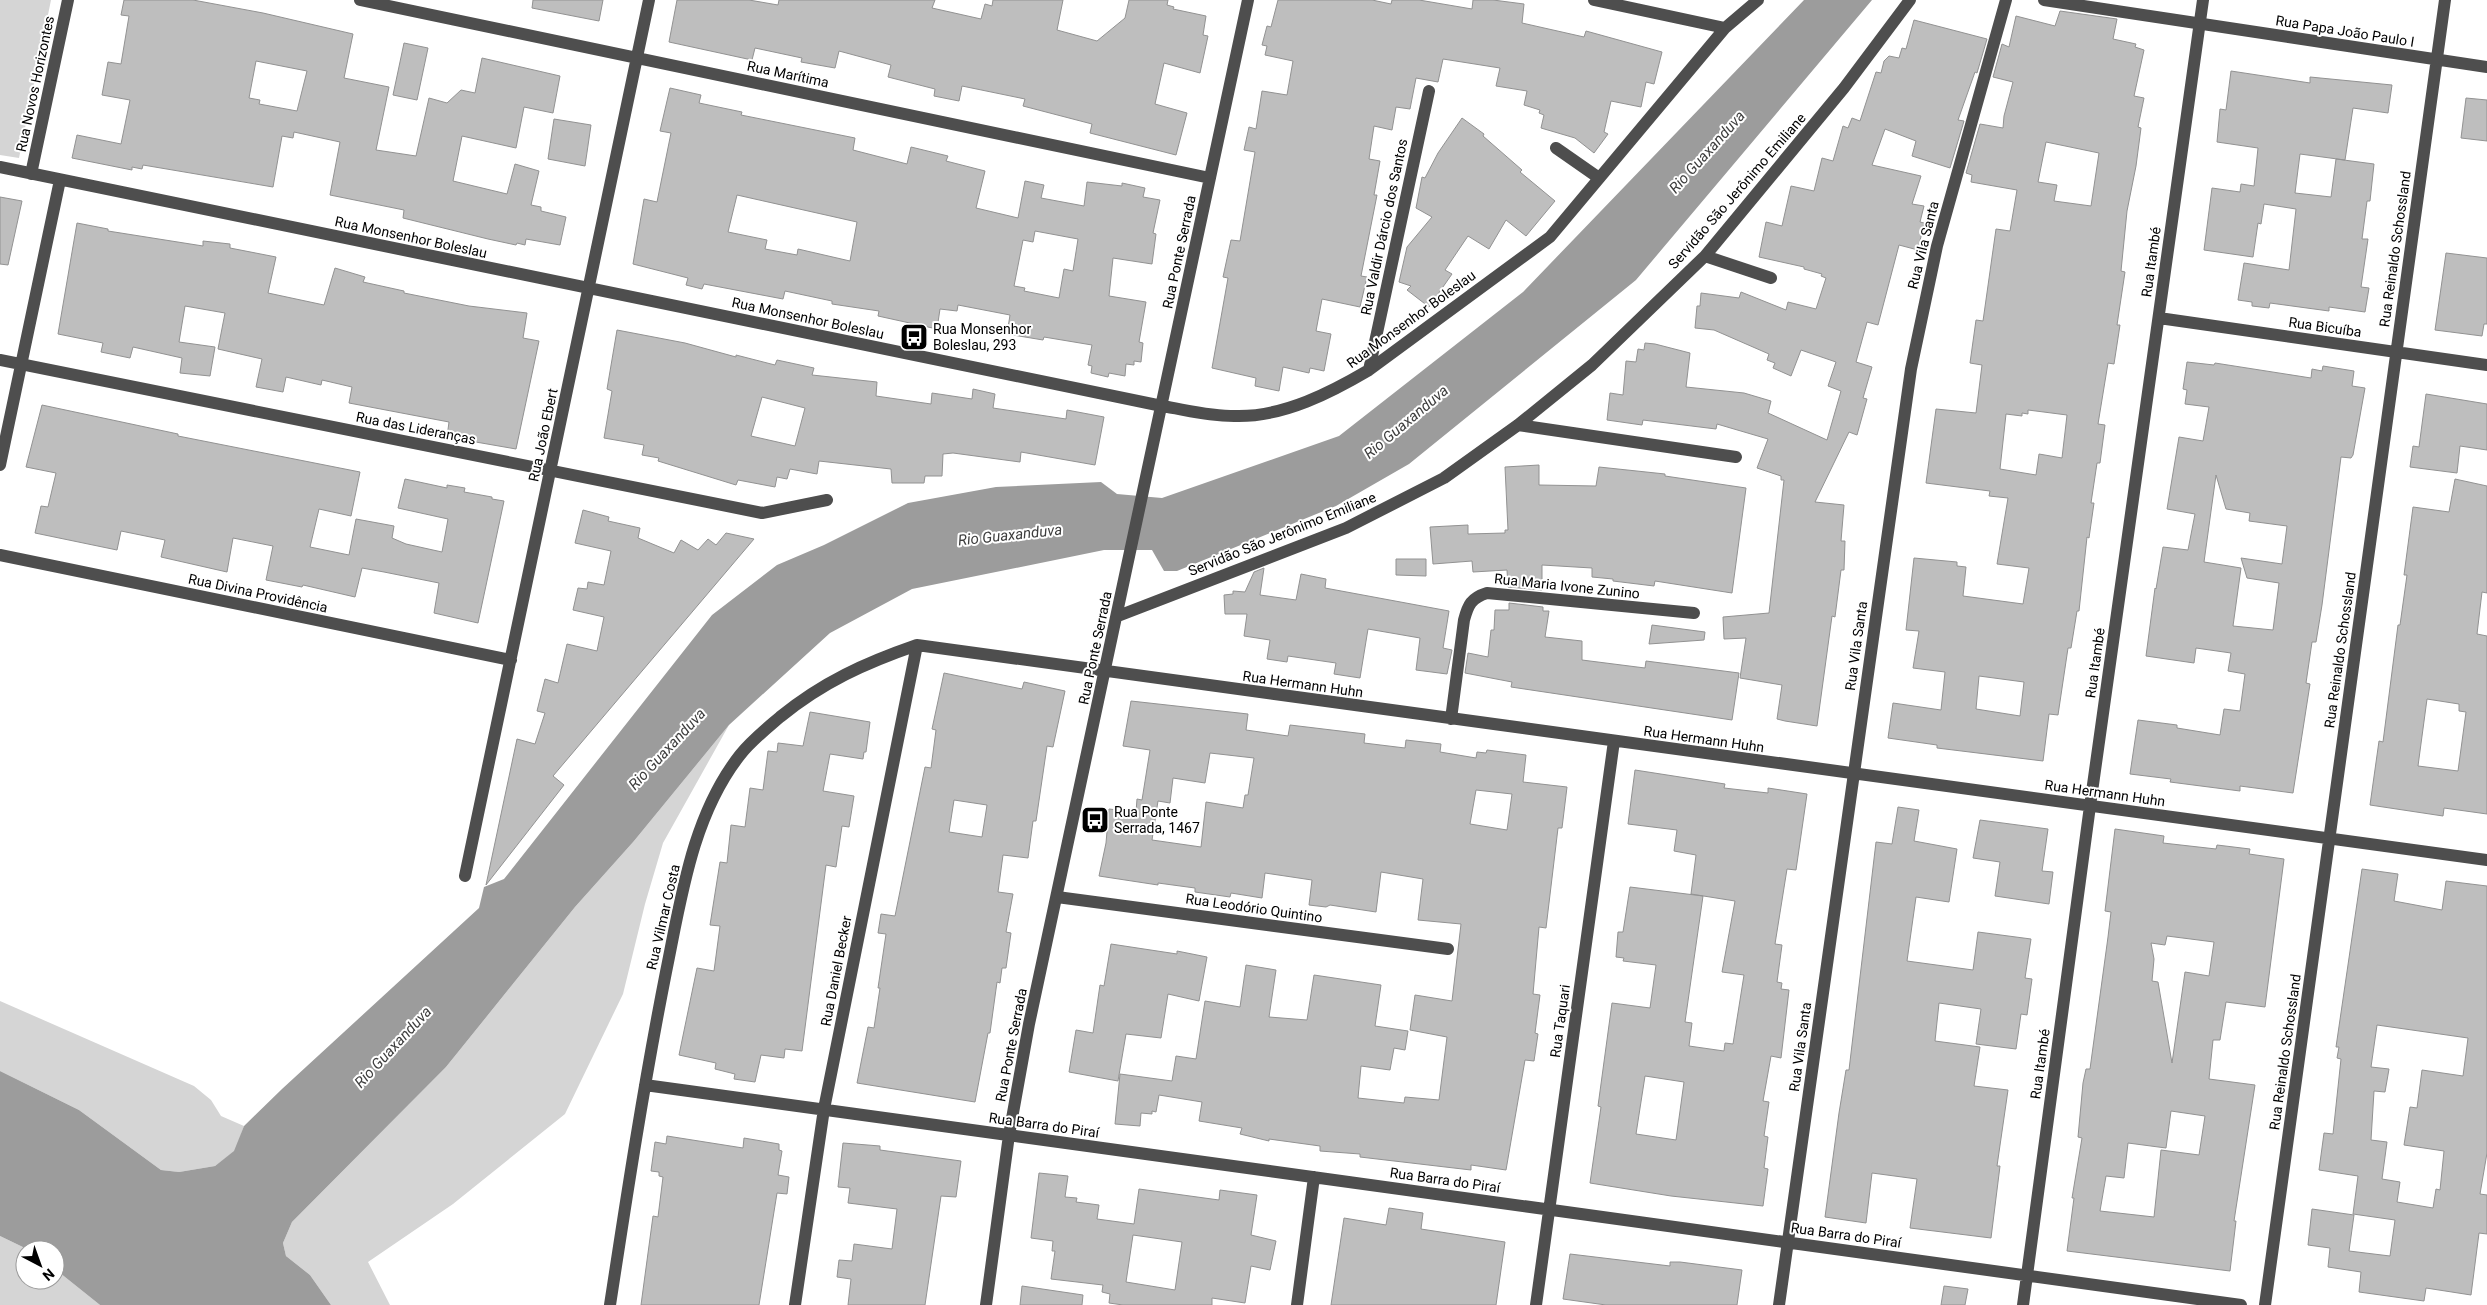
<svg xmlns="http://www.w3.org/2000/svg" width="2487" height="1305" viewBox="0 0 2487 1305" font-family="Roboto,sans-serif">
<rect width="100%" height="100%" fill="#fff"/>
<path fill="#d5d5d5" d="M0,0H51L19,158L0,155Z
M729,725L663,843L645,904L623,994L565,1114L453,1204L368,1262L390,1305H331L310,1275L286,1256L283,1243L292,1222L446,1067L575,907L634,841Z
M0,1001L194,1086L211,1100L221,1116L244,1126L235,1151L215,1166L179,1172L161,1170L79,1110L0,1071Z
M0,1236L29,1250H25V1280H55V1269L100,1305H0Z"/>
<path fill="#9c9c9c" d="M1804,0H1872L1636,280L1409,464L1336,506L1177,571H1164L1152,550H1104L912,589L830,633L729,725L634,841L575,907L446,1067L292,1222L283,1243L286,1256L310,1275L331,1305H100L55,1269V1250H29L0,1236V1071L79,1110L161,1170L179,1172L215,1166L234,1151L244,1126L282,1089L479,908L484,887L504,879L712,615L777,565L824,545L908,503L996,487L1101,482L1117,494L1162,498L1339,436L1523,292Z"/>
<path fill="#bebebe" stroke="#929292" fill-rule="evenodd" d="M124,0H193L263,13L353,34L344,78L389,87L376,150L416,156L429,98L447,103L461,90L475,93L482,58L560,76L553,113L524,107L516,148L462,136L453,181L507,194L515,164L539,171L531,205L541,207V211L566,217L560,245L526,239L525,245L517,243L516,245L488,239L403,218L404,210L330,195L340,142L294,132L293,138L282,136L273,187L143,165L142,169L132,167V170L72,158L77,135L121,144L130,100L102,95L108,62L121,64L129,16L121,15ZM256,61L307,71L297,111L259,104L260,100L249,98Z
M533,0H603L599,21L532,8Z
M677,0H749L778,5L779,0H935L932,8L981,19L985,4L992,6L993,0H1063L1057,30L1097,41L1125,18L1129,0H1168L1167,5L1174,7L1173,9L1206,16L1203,35L1208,36L1200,73L1164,63L1155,104L1187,113L1176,155L1090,133L1092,124L1023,106L1025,99L962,86L959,101L934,96L935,89L888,77L891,65L839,51L835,68L801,62L802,58L755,48L752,60L669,42Z
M1278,0H1372L1391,4L1392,0H1419L1472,9L1473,0H1493L1524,4L1522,23L1584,37L1586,31L1662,52L1654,84L1646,82L1641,107L1611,101L1604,132L1608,134L1594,153L1575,138L1541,128L1544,115L1539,113L1540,110L1524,105L1527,91L1496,86L1500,68L1443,59L1438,82L1416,78L1410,109L1396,107L1392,130L1374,126L1369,159L1380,161L1374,195H1377L1361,276L1367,277L1360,307L1322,299L1316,331L1331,334L1324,371L1310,368L1309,373L1283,367L1279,391L1255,386L1256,378L1212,368L1228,278L1223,277L1231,240L1240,241L1255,152L1244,150L1249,127L1256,129L1262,91L1287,95L1293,61L1265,55L1267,46L1262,45L1267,26L1271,27Z
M2060,11L2117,19L2113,39L2136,44L2135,47L2144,50L2134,96L2144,98L2138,127L2141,128L2136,166L2127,211L2121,271L2125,272L2117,325H2120L2114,364L2108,363L2098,424L2105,425L2100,463H2097L2091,503H2094L2089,538L2087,537L2079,611H2077L2071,648H2068L2058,715L2049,714L2043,761L1937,748V745L1888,738L1893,703L1941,710L1945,672L1913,668L1919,631L1906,630L1914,558L1957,562V566L1966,567L1963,596L2023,604L2029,568L1997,564L2008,498L1989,496L1990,491L1926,483L1936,409L1976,413L1982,365L1970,363L1976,320L1983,321L1996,229L2010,231L2017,190L1971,182L1972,175L1966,173L1980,124L2003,128L2004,116L2013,82L1993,77L2002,44L2009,47L2016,16L2055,26ZM2046,142L2099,153L2091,206L2054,201L2057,185L2038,182ZM2028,410L2067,415L2062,458L2039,454L2036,475L2000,469L2006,414L2022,416V413L2028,414ZM1979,676L2024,682L2020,716L1976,709Z
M1914,20L1987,39L1977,73L1975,72L1958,120L1964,121L1950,168L1912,156L1916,141L1885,129L1872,165L1921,176L1912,204L1924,206L1920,222L1924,223L1918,250L1899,245L1878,325L1867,322L1856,362L1872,367L1863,398L1867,399L1857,435L1849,432L1815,502L1844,505L1841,541H1845L1844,570H1841L1835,617L1832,616L1817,726L1785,721L1777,719L1782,685L1740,678L1746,638L1724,639L1723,617L1769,613L1784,480H1781V476L1757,468L1768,439L1717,424L1716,429L1643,420L1642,425L1607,420L1610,393L1623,395L1626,361L1636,362L1638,349L1644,350L1645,343L1655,344L1690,353L1686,387L1744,393L1771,401L1768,413L1827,440L1841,391L1828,386L1836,362L1801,350L1791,376L1773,368L1775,363L1767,360L1769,354L1714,330L1695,328L1697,306H1700L1701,293L1739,298L1741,292L1786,310L1788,302L1816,309L1826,278L1821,276L1822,274L1804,269V267L1759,257L1766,222L1782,226L1791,186L1814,191L1822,158L1833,161L1843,126L1848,128L1852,118L1860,121L1876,72L1881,73L1884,61L1889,56L1899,58L1902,48L1906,49Z
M404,43L428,48L417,100L393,95Z
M2231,71L2310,83V77L2392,85L2388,113L2353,108L2345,160L2300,154L2295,193L2331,197L2336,159L2374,164L2370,201H2367L2362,239H2368L2361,287L2369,288L2365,312L2329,307V311L2270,303L2269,308L2252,306V302L2238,300L2244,263L2289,270L2296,209L2264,204L2261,224L2258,223L2253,257L2204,250L2212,188L2240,192L2241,184L2254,186L2258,148L2217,142L2220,109L2226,110Z
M670,88L701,95L699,103L742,112L741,115L855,138L853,150L907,164L911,147L948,156L946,161L985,171L976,208L1018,218L1025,181L1044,185L1041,198L1084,206L1087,182L1122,186V183L1145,188L1143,197L1160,200L1153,233L1156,234L1152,264L1113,258L1109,296L1146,302L1139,342L1143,343L1141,362L1134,361V365L1126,364L1125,376L1109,373L1108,377L1091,373L1092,366L1088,365L1092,345L1044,337L1043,340L1007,334L1010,315L958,305L957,311L940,309L937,329L878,316L879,311L832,304V301L785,291L783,299L704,284L702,289L686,285L688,278L633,264L644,199L657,202L671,133L660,131ZM737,195L857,222L850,261L798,249L797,255L765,249L767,240L728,232ZM1035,231L1078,239L1073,271L1064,269L1059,298L1024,291L1025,288L1014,286L1023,240L1033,242Z
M2466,98L2487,100V141L2461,138Z
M1462,118L1484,134L1483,136L1522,170L1520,172L1555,201L1526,236L1506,220L1489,249L1468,236L1445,270L1452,274L1429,307L1407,290L1411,286L1399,282L1407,247L1432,217L1416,208L1422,177L1425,178L1438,153Z
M554,119L591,125L585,166L548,159Z
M0,197L22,201L8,265L0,264Z
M77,223L108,229V231L203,246V241L230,244V248L276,257L268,293L324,305L335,268L365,277L363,282L404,291V293L469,306L527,313L523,338L539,341L516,449L447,437L449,422L349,403L352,387L322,380L321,385L286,377L283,392L256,387L262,359L218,349L225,313L185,306L179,342L215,347L210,376L180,373L182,358L133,347L130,358L101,352L103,343L58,334Z
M2446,253L2487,258V324H2484L2482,336L2435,330Z
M617,330L685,343L736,357V355L775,365L777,360L814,368L812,375L877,382L876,396L931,404L932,393L972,399L973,389L995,394L993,408L1066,419L1067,410L1104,417L1095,465L1021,452L1020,462L953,453L943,454L942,476H925L924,483H892L891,469L819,461L817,474L790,469L787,479L777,477L775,487L738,480L736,485L658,461L659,458L642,455L644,445L604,438L612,391L607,389ZM762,397L805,408L795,446L751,436Z
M2187,362L2214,365L2215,363L2311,378L2312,369L2322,371L2323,366L2354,371L2352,386L2365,388L2353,455L2351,458L2341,457L2322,605L2316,642H2312L2306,683L2310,684L2293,793L2240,786V791L2201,786L2170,782L2171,779L2130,774L2138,720L2177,725V728L2220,735L2224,709L2240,711L2245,674L2228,671L2231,653L2196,648L2194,663L2146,656L2155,588L2156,589L2163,547L2188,550L2195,514L2167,509L2179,437L2203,441L2209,407L2185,404L2187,390L2183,389ZM2216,475L2226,509L2250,513L2249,521L2287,526L2282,564L2241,558L2247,578L2279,583L2273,630L2233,626L2241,568L2204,562Z
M2426,394L2487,404V450L2460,446L2457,473L2410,467L2413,446L2419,447Z
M42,405L178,434V436L360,472L351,516L319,509L310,547L349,555L356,519L394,526L392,538L406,544L442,552L448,519L398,508L405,479L447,488V485L465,488L464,492L492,497V499L504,501L478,623L434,613L439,583L384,572L362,568L355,597L303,585L302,587L266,580L273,546L233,538L227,572L161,557L165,540L121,531L117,550L35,533L41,506L48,507L56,473L26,467Z
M1539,465V485L1596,486L1599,467L1665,474V476L1746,488L1732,593L1655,581L1654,586L1613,581V579L1592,577V568L1542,565V590L1508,587L1507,570L1473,572L1472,561L1433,564L1430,527L1468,525V534L1505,533V530H1508L1505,467Z
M2455,479L2487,486V593L2482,592L2477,634L2487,636V814L2444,808L2443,816L2370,805L2379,741L2383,742L2398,625H2400L2407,575H2404L2413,507L2449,512ZM2427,699L2459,704V711L2466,712L2458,771L2418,766Z
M583,510L609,517L608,521L640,528L638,538L674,553L681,540L698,550L708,539L716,545L726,533L754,539L553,776L564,785L486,885L517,739L535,744L545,713L537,711L545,679L558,683L567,644L597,651L604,617L573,610L578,588L587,589L588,582L604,585L611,551L575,543Z
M1396,559H1426V576L1396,575Z
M1264,568L1260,595L1296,600L1301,574L1326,579L1325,588L1449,611L1443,648L1452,650L1447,674L1416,670L1420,638L1368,629L1360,678L1334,674L1336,663L1288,656L1287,662L1267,659L1270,640L1244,636L1247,614H1225L1224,595L1233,594V591L1245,592L1254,572Z
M1509,603L1543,607V611H1549L1545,637L1582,641V660L1645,668L1646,661L1739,673L1732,720L1511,687L1512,682L1465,673L1468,653L1488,657L1491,630H1494L1495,610H1509Z
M1652,625L1705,632L1704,640L1649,644Z
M944,673L1022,689L1024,682L1065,691L1053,747L1047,746L1036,821H1033L1028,858L1003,855L998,892L1013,894L1006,932L1011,933L1006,968H1002L1000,983L997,982L990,1033H988L975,1102L857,1083L868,1027L874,1028L880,988H878L886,934L878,933L881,914L895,916L925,767L931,768L936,730L932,729ZM954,800L987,805L982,837L949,832Z
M1131,701L1248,714L1246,730L1288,736L1290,725L1365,734L1364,743L1405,748L1406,740L1441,744L1440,752L1476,758L1477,752L1486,753L1487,750L1526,755L1523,782L1567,787L1562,828H1558L1546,928L1539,927L1533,994L1540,995L1535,1033L1538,1034L1534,1061L1525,1060L1506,1170L1471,1165V1170L1360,1157V1154L1320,1151V1146L1269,1139V1141L1240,1134L1242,1128L1199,1121L1202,1102L1159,1095L1156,1112L1152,1111V1114L1141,1113L1140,1126L1115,1124L1120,1074L1172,1081L1176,1056L1196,1059L1205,1001L1240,1007L1246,965L1276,970L1269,1017L1307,1020L1314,975L1381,985L1375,1026L1408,1031L1405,1050L1394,1048L1390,1070L1361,1066L1358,1098L1404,1103L1405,1097L1439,1100L1447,1037L1410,1030L1415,995L1452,1001L1461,924L1418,920L1423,879L1381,872L1376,912L1330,905L1326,907L1309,905L1312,880L1265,873L1262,898L1231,893L1230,897L1195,892V888L1158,883V885L1099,876L1106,843L1109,809L1136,812L1137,799L1142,800L1150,750L1123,746ZM1210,753L1254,758L1248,795H1245L1243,808L1206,802L1201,847L1152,840L1158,801L1170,803L1173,778L1205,783ZM1476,790L1512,794L1507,830L1470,824Z
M810,712L870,722L866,752H864L863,759L830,754L823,791L854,796L849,827L842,826L836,867L826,865L802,1051L785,1049L784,1058L761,1055L755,1082L734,1079L735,1074L715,1069L716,1063L679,1055L697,968L714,971L720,926L710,925L720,862L727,863L731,825L745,827L750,788L763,790L768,751L777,752L778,743L803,746Z
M1635,770L1725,784L1724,788L1768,793V788L1807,794L1796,870L1787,869L1775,944L1782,945L1777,982L1782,983L1781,989L1789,990L1781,1058L1771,1056L1763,1101L1769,1102L1764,1136L1768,1137L1764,1168L1768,1169L1763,1206L1671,1196L1590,1183L1601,1107L1598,1106L1612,1003L1650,1008L1656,965L1623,961L1624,958L1616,957L1618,932H1623L1630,887L1703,896L1685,1022L1692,1023L1689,1046L1724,1051L1725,1043L1733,1044L1744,975L1722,972L1735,901L1691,894L1696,855L1674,851L1677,830L1628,824ZM1645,1076L1684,1082L1676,1140L1636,1134Z
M1898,807L1919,810L1914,841L1957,849L1949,902L1916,897L1907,961L1973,970L1978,932L2031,939L2025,978L2032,979L2027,1015L2021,1014L2016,1049L1976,1044L1981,1009L1939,1003L1935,1041L1980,1047L1974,1086L2008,1090L1997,1166H2000L1991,1238L1910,1228L1917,1179L1872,1173L1866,1223L1825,1217L1839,1113L1846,1070H1849L1876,842L1892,844Z
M1980,820L2048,829L2042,871L2053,872L2049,904L1995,896L2000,862L1973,858Z
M2115,829L2164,836L2163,843L2216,849L2217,845L2250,849L2249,854L2284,859L2265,1007L2226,1002L2220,1040H2213L2209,1079L2255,1085L2234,1221H2236L2230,1271L2067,1251L2074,1198H2072L2082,1138L2078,1137L2083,1083L2086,1069H2090L2108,937L2111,912L2105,911ZM2167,936L2214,942L2209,976L2185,972L2172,1063L2158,982L2152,981L2154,959L2151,943L2165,945ZM2171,1111L2205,1116L2199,1155L2161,1150L2154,1217L2100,1211L2106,1176L2124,1178L2128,1143L2166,1148Z
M2362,869L2398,874L2394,901L2442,910L2446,881L2487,886V1153L2480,1194L2487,1195V1234L2479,1233L2471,1295L2426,1288L2424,1301L2359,1292L2361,1272L2328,1267L2330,1248L2308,1245L2312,1209L2354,1215L2349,1251L2390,1256L2395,1220L2353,1214L2358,1176L2319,1170L2324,1133L2333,1134L2341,1059L2337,1058L2339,1047H2336ZM2377,1025L2468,1038L2463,1076L2422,1070L2417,1108L2410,1107L2404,1145L2444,1151L2440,1190L2436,1189L2433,1208L2397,1202L2400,1182L2382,1179L2387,1142L2371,1140L2374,1091L2385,1092L2389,1069L2371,1067Z
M1111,944L1177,954V951L1207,957L1199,1001L1168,994L1161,1038L1126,1034L1118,1081L1069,1072L1076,1030L1093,1033L1100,985L1104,986Z
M667,1136L743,1148L744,1138L779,1144V1150L782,1151L778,1175L789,1177L787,1194L777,1193L759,1305H641L653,1216L658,1217L663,1177L659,1176V1172L651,1171L655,1142L666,1144Z
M843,1143L880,1146V1150L961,1161L956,1197L941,1196L925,1305H848L851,1279L837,1277L839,1260L852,1261L854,1244L892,1249L897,1209L848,1203L850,1188L838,1187Z
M1039,1173L1068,1176L1065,1197L1077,1198L1076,1202L1099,1205L1097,1219L1134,1224L1139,1189L1219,1200L1220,1190L1257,1195L1251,1235L1276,1241L1270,1270L1251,1266L1245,1303L1212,1298V1305H1123L1109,1303L1110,1294L1102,1292L1103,1285L1051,1279L1055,1251H1052L1053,1241L1031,1238ZM1133,1235L1182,1242L1175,1290L1126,1282Z
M1389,1208L1423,1213L1421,1229L1505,1242L1496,1305H1331L1344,1218L1386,1225Z
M1570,1254L1670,1266V1262H1680L1742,1270L1737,1305H1606L1563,1299Z
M1022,1286L1083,1295L1082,1305H1020Z
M1944,1286L1968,1289L1965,1305H1941Z"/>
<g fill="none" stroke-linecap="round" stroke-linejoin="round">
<path stroke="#4e4e4e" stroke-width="12" d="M360,0L1210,178
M1594,0L1725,28
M2044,0L2487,67
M1556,148L1599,178
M0,167L1162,406C1187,410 1213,417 1239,416C1285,416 1330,393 1369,370L1550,237L1725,28L1758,0
M31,174L68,0
M1705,256L1771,278
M2159,318L2487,365
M0,360L762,513L827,500
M1369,370L1429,91
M1518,425L1736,457
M0,465L60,180
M0,555L511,660
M1118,616L1346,528L1444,478L1518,425L1592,365L1705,256L1844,88L1910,0
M1451,719L1464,620C1468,605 1471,598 1487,593L1694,613
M465,876L649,0
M1057,897L1448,949
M645,1085L2241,1305
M610,1305C627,1194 644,1083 666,972C681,899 692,816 740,755C751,741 766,729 780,717C823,682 865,663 917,645L2487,860
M795,1305L824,1109L917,645
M986,1305L1009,1135L1029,1024L1248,0
M1297,1305L1314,1177
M1536,1305L1614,741
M1779,1305L1911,369L1937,246L2006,0
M2023,1305L2090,806L2203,0
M2265,1305L2445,0"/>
</g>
<defs>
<symbol id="bus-square" viewBox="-11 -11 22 22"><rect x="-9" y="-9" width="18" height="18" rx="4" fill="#000" stroke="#fff"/><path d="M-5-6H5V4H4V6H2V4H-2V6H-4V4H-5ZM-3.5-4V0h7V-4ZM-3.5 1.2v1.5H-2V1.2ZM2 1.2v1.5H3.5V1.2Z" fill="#fff"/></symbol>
</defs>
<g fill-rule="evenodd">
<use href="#bus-square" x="898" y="321" width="32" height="32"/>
<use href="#bus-square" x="1079" y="804" width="32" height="32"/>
</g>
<g text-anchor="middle" stroke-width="4" stroke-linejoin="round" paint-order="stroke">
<g font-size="14" fill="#000" stroke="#fff">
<text transform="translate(2345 31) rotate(9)" y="5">Rua Papa João Paulo I</text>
<text transform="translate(788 74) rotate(12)" y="5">Rua Marítima</text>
<text transform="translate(35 84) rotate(-78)" y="5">Rua Novos Horizontes</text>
<text transform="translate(1737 191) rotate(-49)" y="5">Servidão São Jerônimo Emiliane</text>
<text transform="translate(1384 227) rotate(-78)" y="5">Rua Valdir Dárcio dos Santos</text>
<text transform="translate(411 237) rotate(12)" y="5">Rua Monsenhor Boleslau</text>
<text transform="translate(1923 245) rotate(-76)" y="5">Rua Vila Santa</text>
<text transform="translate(2395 249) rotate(-82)" y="5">Rua Reinaldo Schossland</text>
<text transform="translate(1179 252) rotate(-78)" y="5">Rua Ponte Serrada</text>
<text transform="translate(2151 262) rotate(-82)" y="5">Rua Itambé</text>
<text transform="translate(808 318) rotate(12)" y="5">Rua Monsenhor Boleslau</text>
<text transform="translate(1411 319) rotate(-36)" y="5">Rua Monsenhor Boleslau</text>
<text transform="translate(2325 327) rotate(8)" y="5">Rua Bicuíba</text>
<text transform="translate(416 428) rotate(11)" y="5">Rua das Lideranças</text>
<text transform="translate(543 435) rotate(-78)" y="5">Rua João Ebert</text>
<text transform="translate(1282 534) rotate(-22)" y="5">Servidão São Jerônimo Emiliane</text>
<text transform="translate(1567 586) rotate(6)" y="5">Rua Maria Ivone Zunino</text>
<text transform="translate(258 593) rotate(12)" y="5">Rua Divina Providência</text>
<text transform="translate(1856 646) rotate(-82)" y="5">Rua Vila Santa</text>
<text transform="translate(1095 648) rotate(-78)" y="5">Rua Ponte Serrada</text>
<text transform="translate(2340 650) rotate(-82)" y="5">Rua Reinaldo Schossland</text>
<text transform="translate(2095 663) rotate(-82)" y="5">Rua Itambé</text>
<text transform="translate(1303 684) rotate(8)" y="5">Rua Hermann Huhn</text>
<text transform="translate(1704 739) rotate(8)" y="5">Rua Hermann Huhn</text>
<text transform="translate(2105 793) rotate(8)" y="5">Rua Hermann Huhn</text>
<text transform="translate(1254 908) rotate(8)" y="5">Rua Leodório Quintino</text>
<text transform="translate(663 917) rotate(-77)" y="5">Rua Vilmar Costa</text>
<text transform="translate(836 971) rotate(-79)" y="5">Rua Daniel Becker</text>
<text transform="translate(1560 1021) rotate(-82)" y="5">Rua Taquari</text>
<text transform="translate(1011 1045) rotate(-79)" y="5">Rua Ponte Serrada</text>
<text transform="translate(1800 1047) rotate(-82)" y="5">Rua Vila Santa</text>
<text transform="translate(2285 1052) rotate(-82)" y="5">Rua Reinaldo Schossland</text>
<text transform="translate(2040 1064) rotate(-82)" y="5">Rua Itambé</text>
<text transform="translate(1044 1125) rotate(8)" y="5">Rua Barra do Piraí</text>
<text transform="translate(1445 1180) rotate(8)" y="5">Rua Barra do Piraí</text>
<text transform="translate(1846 1235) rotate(8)" y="5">Rua Barra do Piraí</text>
</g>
<g font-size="14" fill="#000" stroke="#fff" text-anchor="start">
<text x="933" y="334">Rua Monsenhor<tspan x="933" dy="16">Boleslau, 293</tspan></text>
<text x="1114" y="817">Rua Ponte<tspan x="1114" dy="16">Serrada, 1467</tspan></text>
</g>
<g font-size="15" font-style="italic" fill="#3d3d3d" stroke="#fff">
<text transform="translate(1707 152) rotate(-48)" y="5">Rio Guaxanduva</text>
<text transform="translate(1406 422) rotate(-40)" y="5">Rio Guaxanduva</text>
<text transform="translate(1010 535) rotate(-6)" y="5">Rio Guaxanduva</text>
<text transform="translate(667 749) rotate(-47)" y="5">Rio Guaxanduva</text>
<text transform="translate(393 1047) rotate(-47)" y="5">Rio Guaxanduva</text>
</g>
</g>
<g transform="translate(40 1265) rotate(139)"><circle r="24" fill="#ffffff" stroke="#999999"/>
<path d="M0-4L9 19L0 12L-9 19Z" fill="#000000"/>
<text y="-8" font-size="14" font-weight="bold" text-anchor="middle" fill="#000000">N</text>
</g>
</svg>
